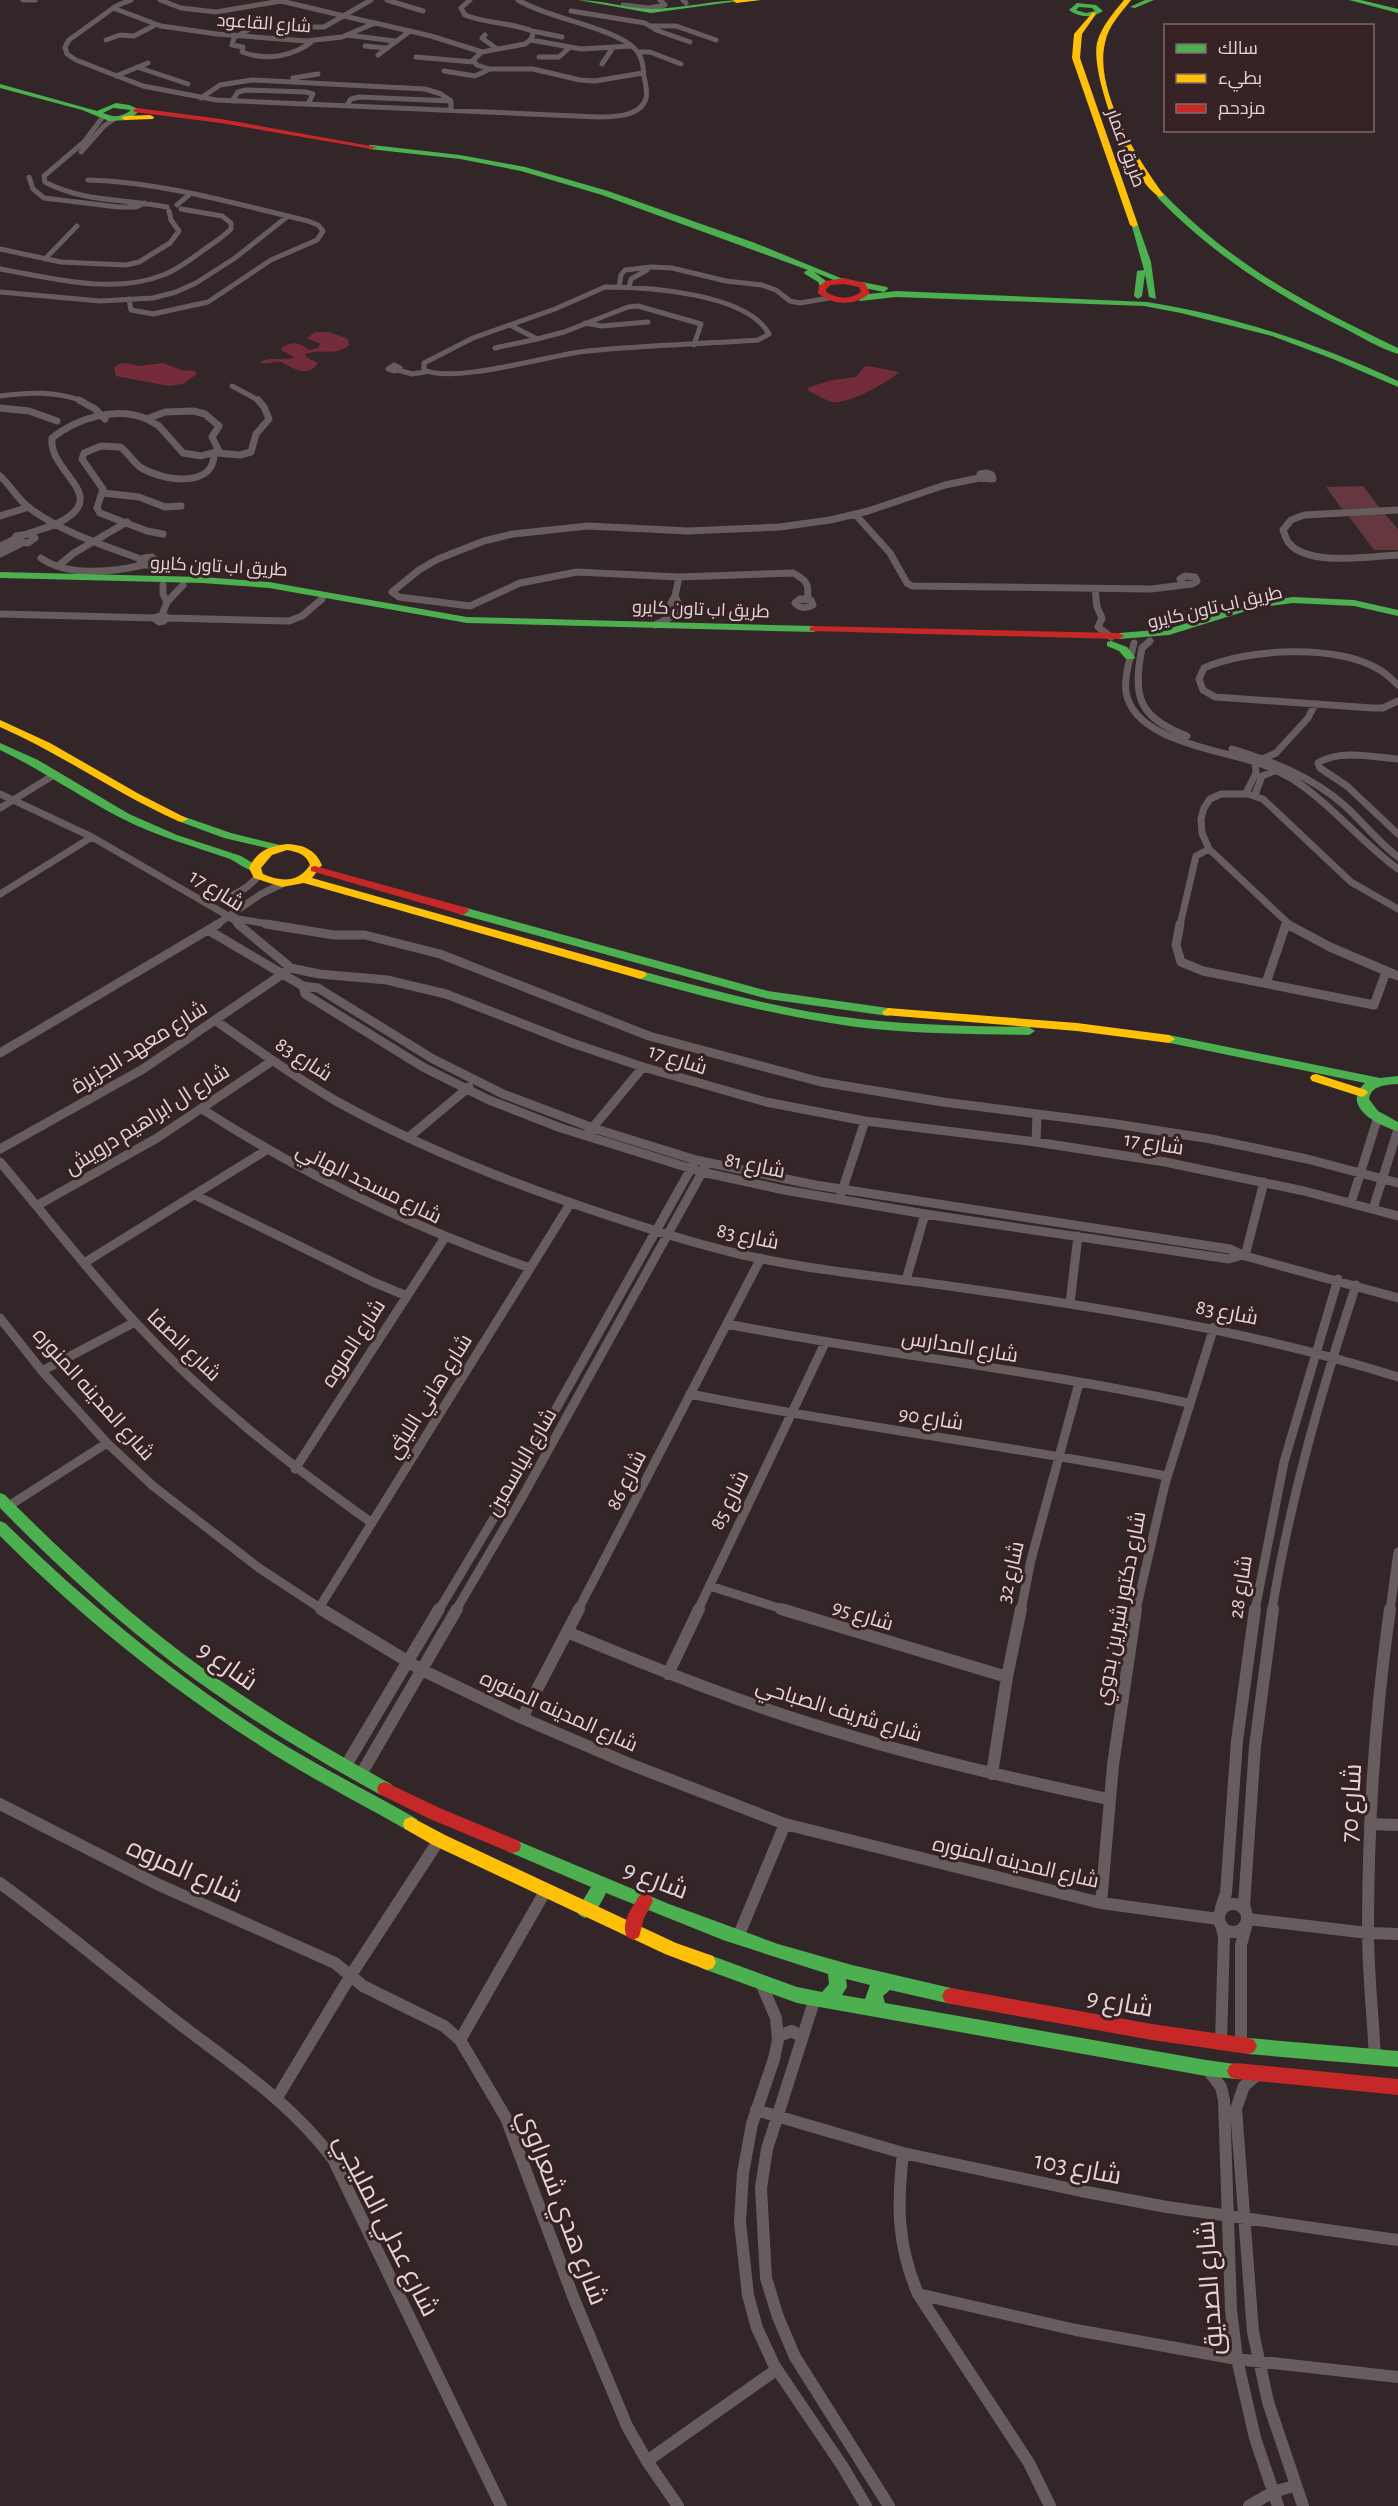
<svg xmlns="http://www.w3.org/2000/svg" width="1398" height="2506" viewBox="0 0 1398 2506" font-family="'Alegreya Sans',Cairo,sans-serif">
<rect width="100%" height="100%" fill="#322628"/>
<path fill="#65373e" d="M1363,486L1380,508L1342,509L1326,487Z
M1384,513L1398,529V550H1374L1347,514Z"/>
<path fill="#742b3a" d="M315,332H329L348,339L349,345C336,357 320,348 305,354L306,357L318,363C308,378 295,369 283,363C276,359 267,366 260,362C270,356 283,362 295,357L282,351L281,348C292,341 300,342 309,350L318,348L320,344L307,338Z
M126,363L139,366L163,363L181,370L195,371L197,374L183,384L168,386L116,376L114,368L119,364Z
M868,366L899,372C889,382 847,405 832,402C827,401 813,393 807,390L809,387L833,380L856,377L864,367Z"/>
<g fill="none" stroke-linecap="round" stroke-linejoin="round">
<path stroke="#675d5f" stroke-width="5" d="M23,0H35
M131,0L116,6L69,40L65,47L67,54L76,60L143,86L216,100L598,117C613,117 641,117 646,98C648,91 645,83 644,76C643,64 642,55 633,47C608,26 550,19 518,0
M160,0L181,8L216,12L281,1L374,23
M387,0L423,11
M470,0L461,8L465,15C487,24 510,22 532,31C534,38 530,40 525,44L482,52L473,60L477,65L489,69H533L580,80L595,81L643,73
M683,0L686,3
M623,5L649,8L665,5L660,0
M113,8L161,26L217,34L306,41L342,37L375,23L431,36L482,52
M571,11L645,23L656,30L690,42
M651,26H676L716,40
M289,27H324L371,0
M532,31L562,37
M235,35L232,45L243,47L242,52C267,61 292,57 313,41
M347,35L395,41
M485,35L482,38L497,49
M238,36L271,16
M106,40L120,35L134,36L155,25
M531,40L581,49L632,46
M365,46L385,48
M639,52H650L681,64
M378,55L410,31
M416,57L473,62
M539,57H559L569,48
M602,64L612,49
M137,67L188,84
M444,71L475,76L490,69
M116,76L148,63
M293,78L318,74
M201,98L220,85L252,80L425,89L441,94L451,101V109
M232,101L238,92L246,90L306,92L313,94L308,104
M347,105L351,99L359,97L451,101
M102,118L84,142L44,176L45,182C82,202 127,199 167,207
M81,152L104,126L114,119
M29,177L33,189L44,198L118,207H136L145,203
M88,180C162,182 236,204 308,221L318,225L323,231L317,240L271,260L208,302L153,314L131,310L129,299
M177,205L190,194
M0,249L61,262L126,265L139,262L170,243L179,231L171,220L169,211
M45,259L77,226
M0,269C51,278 113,295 163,275C177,270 190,260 202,251C212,244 222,238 231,229V223L222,216L181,209
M605,287C647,287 747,293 769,334L758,340C701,344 644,345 587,351C549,355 456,384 424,370V363L473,338L555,309Z
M619,287L621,275L625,270L652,267L672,268L726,281L762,285L776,290L790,301L800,303L829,298
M629,287L631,279L647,270
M0,292L100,301L153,298L176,292L196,283L235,258L288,216
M585,323L602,326L648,322
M510,325L537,339L564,332L628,307L638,306L701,324L694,345
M495,348L537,339
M394,365L400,368L395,371L388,369Z
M398,370L412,374L425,372
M232,386L260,401
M0,396C29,392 55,391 83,401"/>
<path stroke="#675d5f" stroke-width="7" d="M79,400L95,409L105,419
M0,408L29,411L57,421
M193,411L205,414L219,426L212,437L219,451L201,456L183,453L159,426L147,419L165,412Z
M217,453L240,455L251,452L256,434L269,419L264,407L258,400
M987,473L992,475L993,479L979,478L980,474Z
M0,476C10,485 17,498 28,507C61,532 102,545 141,559
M103,493L139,497L165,507L181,506
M1398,510L1304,515L1291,520L1283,530C1285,534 1286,540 1289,543C1308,567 1371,556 1398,555
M855,514L890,553L907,583L912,586L1151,589L1192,584L1197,581L1195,577L1185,576L1180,579L1183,583
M0,516L29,507
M27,534C37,530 48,528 58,523C113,496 48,473 52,438C77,418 116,406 147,419
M29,534L35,538L28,543L13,541L16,536Z
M163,534L147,531L100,513L97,508L103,489L82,459L84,453L101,446L120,447C128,452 132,461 140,467C160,480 214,490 214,454
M0,546L13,540
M0,554L20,544
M152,557L156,561C152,566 146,566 140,563L144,558Z
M41,558C67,577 114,572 143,565
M58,566L74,553L127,522
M163,585V594L167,602
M1095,589L1097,607L1102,618L1098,627L1111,637
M800,599L811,600L813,605C806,609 801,609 795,603Z
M807,599C810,584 806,580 793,573L679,577L577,572L520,583L470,606L399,597L392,592L419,570L438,559L484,541L513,534L588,526L688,531L780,527L830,520L868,511L945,485L979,478
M674,610L670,605L675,596L679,577
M0,614L154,618
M162,615L167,617L164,621L159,622L154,618Z
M162,615L167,602L183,585
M167,618L289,621L302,616L322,599
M655,625L673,616L679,605L675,596
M1150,641L1142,648C1132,697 1139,718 1187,736
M1134,643C1130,659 1124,676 1126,692C1134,742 1224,750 1261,764C1273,768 1283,774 1294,780C1332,805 1361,842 1398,869
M1398,685C1392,680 1387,674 1380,670C1337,644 1249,648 1204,668L1199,679L1203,690L1215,697L1372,708H1383L1398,701
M1232,749C1272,761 1312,777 1344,805C1363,822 1378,842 1398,857
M1398,759C1374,757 1340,749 1318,763L1320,768L1347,786L1398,834
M1246,793L1256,773L1255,762L1276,753L1308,718L1315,704
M0,794L92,837L230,917L240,925
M1255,795L1262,776L1277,770
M0,808L54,775
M0,894L92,837
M203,901C225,899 244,894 258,876
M232,918L275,925
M216,925L261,894L282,884
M1180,925L1196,856L1209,849
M1285,925L1286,923
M1290,925L1209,849L1202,833L1201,819L1204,808L1210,799L1221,794H1248L1263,799L1351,882L1398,909"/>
<path stroke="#675d5f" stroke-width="9" d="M218,924L208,930L303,986L318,988L433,1059L503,1094L593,1128L696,1160L815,1185L1230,1249L1245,1256L1398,1298
M238,924L291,968L319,974L387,980L446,994L572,1043L643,1067L766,1102L865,1121L1036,1142L1165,1162L1304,1191L1398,1216
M266,924L334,935H365L440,954L649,1036L821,1082L943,1102L1116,1124L1211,1139L1307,1159L1398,1183
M1180,924L1176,945L1181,962L1203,971L1374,1005L1386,972
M1287,924L1330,947L1398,976
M1266,983L1286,924
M303,986L305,994L423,1067L489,1100L561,1128L702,1172L784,1190L925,1214L1229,1259L1242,1255
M216,1021C255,1048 294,1077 336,1101C424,1150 518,1186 613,1217C655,1231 697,1244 739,1254C813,1271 888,1277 963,1288C1110,1309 1256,1332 1398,1377
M0,1053L208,930
M202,1109C306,1176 413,1228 530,1268
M589,1132L643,1067
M408,1138L469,1087
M1036,1142L1037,1115
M0,1149L143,1069L287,971
M0,1162C45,1215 88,1271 136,1323C207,1400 286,1462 372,1523
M841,1194L865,1121
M197,1196L373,1282L407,1296
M1351,1203L1377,1120
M38,1205L157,1138L272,1061
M1373,1209L1398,1129
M1245,1256L1264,1182
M84,1263L265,1151
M906,1280L925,1214
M1070,1303L1078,1236
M0,1318L42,1371L107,1443L153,1486L259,1568L323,1610
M727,1324C880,1354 1036,1370 1188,1403
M42,1371L135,1322
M690,1394C848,1426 1008,1445 1166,1476
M295,1469L444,1239
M7,1507L107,1443
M710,1586L785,1610
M319,1608L570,1204
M439,1610L507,1496L693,1165
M456,1610L520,1501L705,1167
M578,1610L761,1258
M698,1610L825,1343
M1021,1610L1031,1560L1079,1383
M1136,1610L1165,1484L1214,1327
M1255,1610L1284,1462L1338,1279
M1272,1610C1290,1499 1321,1392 1356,1285
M1390,1610L1398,1552"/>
<path stroke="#675d5f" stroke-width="12" d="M321,1609L422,1670L522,1718L627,1763L785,1824L1101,1903L1218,1919
M781,1609L1007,1677
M567,1632C654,1668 741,1703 831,1730C922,1758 1015,1779 1108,1799
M668,1674L699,1609
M522,1718L579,1609
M345,1767L439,1609
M992,1774L1007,1677L1021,1609
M360,1776L457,1609
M0,1804L157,1884L335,1963L363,1986L444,2026L460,2040L506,2118L574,2299L627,2426L647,2461L678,2506
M1370,1824L1398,1825
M0,1883C59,1926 115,1973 172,2018C230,2063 289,2100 333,2159L501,2506
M1101,1903L1113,1765L1136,1609
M1219 1918a14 14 0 1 1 28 0a14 14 0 1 1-28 0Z
M1221,1908L1226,1893L1237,1741L1255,1609
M1246,1912L1244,1905L1255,1746L1273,1609
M1248,1919L1368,1933L1398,1934
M1221,1925L1224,1936L1221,2043
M738,1937L785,1824
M761,1983L776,2018L778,2040L774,2059L752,2124L743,2173L740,2222L748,2295L757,2328L774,2365L843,2467L866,2506
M815,1998L767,2149L761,2188L766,2278L778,2317L795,2357L889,2506
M778,2036L792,2031L802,2037
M460,2040L546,1890
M1241,2046V1945L1246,1927
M1375,2058C1373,2016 1368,1973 1368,1931C1368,1823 1375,1715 1390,1609
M1208,2070L1221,2087L1224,2100L1231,2310L1237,2359L1255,2438L1278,2506
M1257,2075L1244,2086L1236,2109L1253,2332L1268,2402L1303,2506
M278,2096L351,1975L439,1840
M756,2110L903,2153L1081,2191L1167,2207L1398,2240
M903,2153C897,2206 897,2244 918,2294L1029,2463L1050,2506
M918,2294L1076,2330L1237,2359L1398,2377
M647,2461L776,2370
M1249,2506L1273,2492L1294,2486"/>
<path fill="#4caf50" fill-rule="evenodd" d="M578,0C603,0 628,9 652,9C684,8 715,0 746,0L651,13Z
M1145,0H1154L1135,8L1130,7Z
M1349,0H1361L1398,9V13Z
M1077,3L1096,5L1103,11C1093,18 1079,18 1069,10ZM1079,7L1092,8L1095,11L1086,13L1076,10Z
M0,84L97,111L116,103L129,105L141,110L128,120L109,121L82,110L0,88ZM113,108L131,110C122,117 114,118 103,113Z
M372,145L460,155L525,167L608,191L755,243L848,281L841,283L814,272L826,281L827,288H821L818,282L805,274L804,272L808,270L602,195L521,171L460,159L369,149V145Z
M1157,193H1163C1233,266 1308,305 1398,348V354C1379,348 1361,337 1344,328C1274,294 1211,253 1157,197Z
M1131,223L1138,225L1151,262L1156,299L1149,297L1145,274L1142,296L1138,299L1134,296L1137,271L1144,270Z
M862,282L887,287L888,289L884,292L859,287V283Z
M896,291L1147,302C1236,316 1317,344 1398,381V387L1333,359L1272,336L1181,313L1144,306L896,297L860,301L856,298L860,295Z
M0,572L202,577L269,582L467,617L814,626L819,629L814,632L467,623L269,588L202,583L0,578Z
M1293,597L1354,600L1398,610V616L1354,606L1293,603L1256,608L1169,635L1119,639L1114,636L1119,633L1168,629L1251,603Z
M1111,641L1127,647L1135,657L1134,659H1126L1119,651L1107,646V642Z
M0,743L38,760L129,814L177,835L241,856L261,868L259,870C248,873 239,863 230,859C193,846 156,836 121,818C80,797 42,770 0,750Z
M182,816L231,833L284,846L286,848L280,851L224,838L178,821L176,819Z
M463,907L768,991L888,1008L894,1012L888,1016L768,999L459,914L457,911L459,908Z
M641,971C702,987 761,1004 824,1014C892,1025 960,1026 1029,1027L1035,1031L1029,1035C977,1034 925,1034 874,1029C793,1020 715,1000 637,978L635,975Z
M1169,1035L1380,1078L1398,1076V1084C1386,1085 1371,1085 1369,1099L1378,1111L1398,1122V1131C1378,1126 1340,1106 1365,1083L1165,1042L1163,1039Z
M0,1493L5,1495C62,1552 121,1607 186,1656C251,1704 320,1745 391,1784L393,1789L391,1794L385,1796L379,1794C308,1755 239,1713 174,1664C112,1617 55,1564 0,1508Z
M0,1521L5,1523C87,1603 174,1675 270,1736C318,1766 368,1791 417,1819L419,1824L417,1829L411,1831L405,1829C356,1801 306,1776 259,1745C165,1685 79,1615 0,1536Z
M513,1839L669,1904L778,1944L852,1965L951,1988L957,1990L960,1996L957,2002L951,2004L890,1990L883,1996L885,2003L1206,2060L1242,2065L1245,2071L1242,2077L1236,2079L1206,2076L797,2003L701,1968L698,1962L701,1956L707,1954L797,1987L822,1992L829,1984L828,1974L723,1940L606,1893C601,1903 596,1914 585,1918L579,1915L577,1910L591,1887L507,1851L505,1846L507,1841ZM846,1979L870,1985L865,1999L842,1995L847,1987Z
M1248,2038L1398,2051V2067L1248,2054L1242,2052L1239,2046L1242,2040Z"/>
<path fill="#ffc107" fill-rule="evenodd" d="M733,0H761L736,3Z
M1124,0H1131C1121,13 1108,26 1105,43C1094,91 1137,158 1164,195L1160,197C1131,182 1090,76 1097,43C1101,27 1114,12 1124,0Z
M1093,12L1096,14L1082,34L1080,58L1138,225L1134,227L1130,225L1072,58L1074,34Z
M150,115L154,117L153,119L125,120L121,118L125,116Z
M0,720L50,743L139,794L188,819L182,822L178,821C117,794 62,754 0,727Z
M287,844C303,845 315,849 322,865L312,878L645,972L647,975L641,979L637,978L304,883L282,887L254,878L249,868C257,851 269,846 287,844ZM287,850C298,852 306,854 310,865C298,883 281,882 263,874L261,868L272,855Z
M888,1008L1077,1023L1169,1035L1175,1039L1169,1043L1077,1031L884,1015L882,1012Z
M1316,1074L1366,1090L1368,1093L1362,1097L1312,1081L1310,1078L1312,1075Z
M411,1817L445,1835L676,1943L713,1956L716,1962L713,1968L707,1970L665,1954L433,1845L405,1829L403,1824L405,1819Z"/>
<path fill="#c62828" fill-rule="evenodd" d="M137,108L221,119L376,147L372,149L221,123L134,112L133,110Z
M844,278L865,283L870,293C856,306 833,306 818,293L819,286L826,281ZM844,284L859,287L861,292C849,300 839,299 826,292V289L831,285Z
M814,626L1119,633L1124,636L1119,639L810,631V627Z
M315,866L467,908L469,911L463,915L311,871V867Z
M385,1782L442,1809L519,1841L521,1846L519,1851L513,1853L507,1851L430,1819L379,1794L377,1789L379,1784Z
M645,1893L651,1896L653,1901L644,1918L639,1937L633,1940L627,1937C620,1923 632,1908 639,1896Z
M951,1988L1152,2024L1248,2038L1254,2040L1257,2046L1254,2052L1248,2054L1152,2040L951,2004L945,2002L942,1996L945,1990Z
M1236,2063L1398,2079V2095L1236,2079L1230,2077L1227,2071L1230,2065Z"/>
</g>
<g text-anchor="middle" stroke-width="6" stroke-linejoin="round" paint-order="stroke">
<g font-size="18" fill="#e3d5d6" stroke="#362224">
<text transform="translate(264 23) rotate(4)" y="6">شارع القاعود</text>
<text transform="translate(1126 148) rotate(70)" y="6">طريق اعمار</text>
<text transform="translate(219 566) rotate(3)" y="6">طريق اب تاون كايرو</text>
<text transform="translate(1215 607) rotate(-13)" y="6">طريق اب تاون كايرو</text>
<text transform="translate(701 609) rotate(2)" y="6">طريق اب تاون كايرو</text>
</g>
<g font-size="21" fill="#e3d5d6" stroke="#362224">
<text transform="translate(217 890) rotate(32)" y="7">شارع 17</text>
<text transform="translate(139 1047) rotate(-32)" y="7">شارع معهد الجزيرة</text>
<text transform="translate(304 1059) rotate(33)" y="7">شارع 83</text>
<text transform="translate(678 1059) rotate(18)" y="7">شارع 17</text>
<text transform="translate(147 1119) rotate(-32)" y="7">شارع ال ابراهيم درويش</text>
<text transform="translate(1154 1143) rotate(9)" y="7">شارع 17</text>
<text transform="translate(755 1165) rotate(12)" y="7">شارع 81</text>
<text transform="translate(369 1183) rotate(26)" y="7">شارع مسجد الهاني</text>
<text transform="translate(748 1236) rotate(12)" y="7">شارع 83</text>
<text transform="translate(1227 1312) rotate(11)" y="7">شارع 83</text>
<text transform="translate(353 1343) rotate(-57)" y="7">شارع المروه</text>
<text transform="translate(184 1345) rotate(44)" y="7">شارع الصفا</text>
<text transform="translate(960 1346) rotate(9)" y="7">شارع المدارس</text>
<text transform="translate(94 1394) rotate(48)" y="7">شارع المدينه المنوره</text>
<text transform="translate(429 1396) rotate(-58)" y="7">شارع هاني الليثي</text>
<text transform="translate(931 1418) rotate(9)" y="7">شارع 90</text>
<text transform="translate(521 1462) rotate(-60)" y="7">شارع الياسمين</text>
<text transform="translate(626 1480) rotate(-63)" y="7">شارع 86</text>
<text transform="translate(729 1500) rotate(-64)" y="7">شارع 85</text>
<text transform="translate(1010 1572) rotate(-77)" y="7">شارع 32</text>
<text transform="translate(1240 1587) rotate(-81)" y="7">شارع 28</text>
<text transform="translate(1120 1608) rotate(-79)" y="7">شارع دكتور شيرين بدوي</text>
<text transform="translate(863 1615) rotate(17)" y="7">شارع 95</text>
<text transform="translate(839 1710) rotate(17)" y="7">شارع شريف الصباحي</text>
<text transform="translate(559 1711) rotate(24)" y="7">شارع المدينه المنوره</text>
<text transform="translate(1016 1862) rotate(13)" y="7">شارع المدينه المنوره</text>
</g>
<g font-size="26" fill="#e3d5d6" stroke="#362224">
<text transform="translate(228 1665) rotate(35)" y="9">شارع 9</text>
<text transform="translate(1350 1803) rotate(-87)" y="9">شارع 70</text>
<text transform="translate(185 1870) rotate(24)" y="9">شارع المروه</text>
<text transform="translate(656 1879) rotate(21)" y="9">شارع 9</text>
<text transform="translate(1120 2002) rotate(10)" y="9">شارع 9</text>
<text transform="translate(1078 2167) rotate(11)" y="9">شارع 103</text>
<text transform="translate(563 2207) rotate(69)" y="9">شارع هدي شعراوي</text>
<text transform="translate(387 2225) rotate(63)" y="9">شارع عدلي المليجي</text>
<text transform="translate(1209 2288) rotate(-94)" y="9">شارع الصديق</text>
</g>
</g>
<rect x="1164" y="24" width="210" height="108" fill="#362224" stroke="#7b6a6b" stroke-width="1.5"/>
<rect x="1176" y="44" width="30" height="9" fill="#4caf50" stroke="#7b6a6b" stroke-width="1.5"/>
<text x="1218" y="54" font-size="18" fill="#e3d5d6">سالك</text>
<rect x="1176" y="74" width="30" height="9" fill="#ffc107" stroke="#7b6a6b" stroke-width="1.5"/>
<text x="1218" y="84" font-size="18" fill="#e3d5d6">بطيء</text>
<rect x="1176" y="104" width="30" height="9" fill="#c62828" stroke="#7b6a6b" stroke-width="1.5"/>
<text x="1218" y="114" font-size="18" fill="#e3d5d6">مزدحم</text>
</svg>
